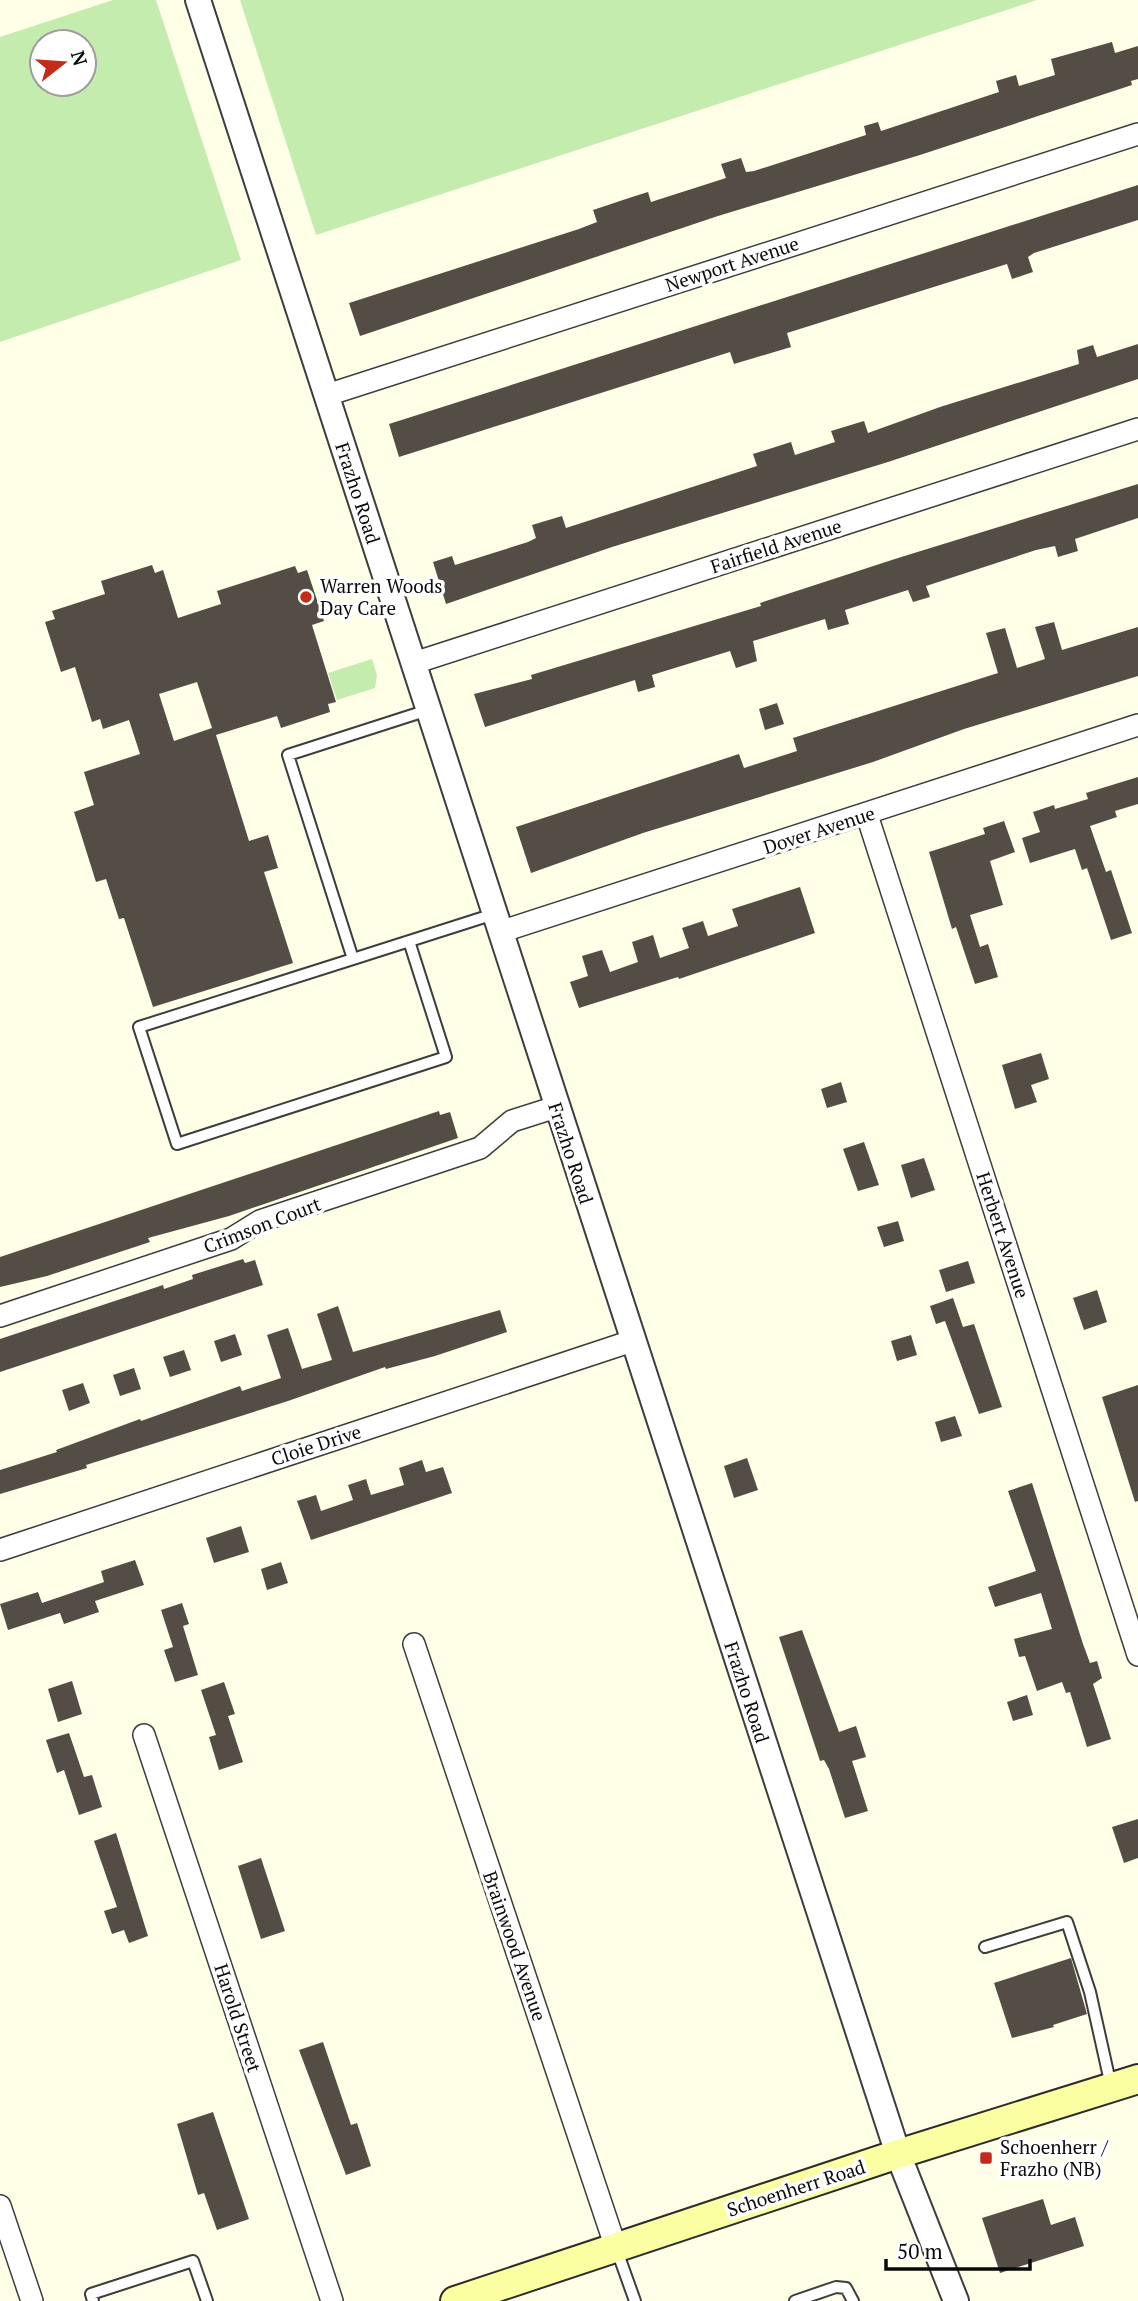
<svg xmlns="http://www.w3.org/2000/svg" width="1138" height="2301" viewBox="0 0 1138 2301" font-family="'PT Serif',serif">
<rect width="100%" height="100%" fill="#fffee7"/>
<path fill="#c5ecaf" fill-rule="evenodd" d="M113,0H156L241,260L0,342V37ZM42,42H84V84H42Z
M240,0H1037L316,235Z
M372,659L377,675L375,688L337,700L328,673Z"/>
<path fill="#544d46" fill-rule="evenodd" d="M1112,42L1115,53L1138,46V79L1131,81L1132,85L920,155L718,216L360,336L349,303L579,229L597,222L593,210L632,197L648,192L651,202L726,178L721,164L741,158L746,172L754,171L866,135L864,126L878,122L881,131L999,92L996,81L1016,75L1019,86L1055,75L1051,59Z
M1138,185V220L1034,253L1028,257L1033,272L1012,279L1007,264L787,333L791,347L734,364L730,352L399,457L389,424Z
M1138,344V379L888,462L612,547L446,604L433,562L452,556L455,565L528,542L536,538L532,525L562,516L566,528L757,466L753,454L791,442L795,455L835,442L831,431L864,421L868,433L940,407L1079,364L1077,350L1093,345L1097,357Z
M1138,484V518L1075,539L1078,551L1058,557L1055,546L1036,550L926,586L930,597L913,602L908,590L845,610L849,624L828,630L825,619L753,641L757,661L736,668L730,651L652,675L655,687L638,692L635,680L485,727L474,694L532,679L531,675L761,606L760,603L898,558Z
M152,565L155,573L163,570L178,618L221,604L217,591L295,566L298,573L307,570L324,621L312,625L336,702L328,704L330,712L281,728L277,716L216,735L249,841L268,835L278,868L264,872L293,963L153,1007L124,918L119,919L106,879L96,882L74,812L94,805L84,772L140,754L129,720L103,729L100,719L92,722L75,667L61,672L45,622L55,619L52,611L105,594L101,581ZM197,682L212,728L174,741L159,694Z
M1054,622L1062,650L1138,627V676L964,729L873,762L643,833L531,873L516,827L739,754L744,768L797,751L793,738L998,673L986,633L1005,628L1017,668L1045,659L1035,627Z
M777,703L784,724L765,730L759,709Z
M1138,777V804L1115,811L1117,817L1090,826L1106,872L1111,870L1132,933L1111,940L1087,868L1082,870L1075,849L1030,863L1022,838L1040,832L1033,812L1054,805L1055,809L1088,799L1086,793Z
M1004,821L1015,852L990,861L1003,905L970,915L980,947L988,944L998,977L975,984L956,927L952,929L929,852L985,834L983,828Z
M800,887L815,933L679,979L678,977L579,1008L570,982L588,976L582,956L602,950L610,972L638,962L632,942L653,935L660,958L689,948L682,928L703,921L708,936L738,926L732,909Z
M1041,1053L1049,1079L1031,1085L1037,1102L1015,1109L1002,1065Z
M841,1082L847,1102L827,1108L821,1089Z
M439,1111L440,1115L450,1112L458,1138L229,1216L148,1238L150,1242L47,1276L0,1287V1257Z
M864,1142L879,1185L858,1191L843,1149Z
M924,1158L935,1190L911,1198L901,1165Z
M898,1221L904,1241L884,1247L877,1227Z
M243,1259L245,1263L255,1260L263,1285L0,1372V1339L163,1285L164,1289L193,1279L192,1275Z
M968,1261L975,1283L946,1292L939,1270Z
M1097,1290L1107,1322L1084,1330L1073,1298Z
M953,1298L963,1327L974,1324L1002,1407L979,1414L945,1321L936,1324L930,1306Z
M338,1306L353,1352L500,1310L507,1332L435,1356L386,1369L385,1367L288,1401L102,1460L86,1465L87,1468L0,1494V1470L57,1452L56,1450L140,1419L141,1421L240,1386L242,1391L281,1378L267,1335L288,1328L302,1369L332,1360L317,1314Z
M235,1334L242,1355L221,1362L214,1341Z
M911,1335L917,1355L897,1361L891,1341Z
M184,1350L191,1370L170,1377L163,1357Z
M134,1368L141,1389L120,1396L113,1375Z
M83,1383L90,1403L69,1411L62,1390Z
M1138,1385V1501L1135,1502L1102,1397Z
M955,1416L962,1436L941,1442L935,1422Z
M747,1458L758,1490L734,1498L724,1466Z
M422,1460L426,1472L443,1467L452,1493L311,1540L297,1501L316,1495L321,1511L353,1500L348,1485L366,1479L371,1495L404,1485L399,1468Z
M1032,1483L1083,1644L1090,1663L1097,1661L1102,1678L1093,1684L1111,1739L1087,1747L1070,1692L1066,1693L1062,1682L1037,1691L1025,1656L1019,1657L1014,1639L1052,1629L1041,1593L995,1607L988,1587L1036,1571L1008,1491Z
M241,1526L249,1552L214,1563L206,1538Z
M135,1560L144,1585L95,1601L99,1612L64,1624L60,1613L8,1630L0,1604L38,1592L42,1603L104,1582L101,1571Z
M281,1562L288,1583L267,1590L261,1569Z
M182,1603L189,1624L183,1626L198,1675L175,1682L164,1650L173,1647L161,1610Z
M802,1630L839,1732L856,1726L866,1757L852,1761L868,1811L845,1818L829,1769L824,1760L820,1761L779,1637Z
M72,1681L82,1714L58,1722L48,1689Z
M224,1682L235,1714L228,1716L243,1762L219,1770L209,1737L216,1735L201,1690Z
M1027,1695L1033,1715L1013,1721L1007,1702Z
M69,1733L84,1777L92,1775L102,1807L79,1815L64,1770L57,1773L46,1740Z
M1138,1819V1858L1124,1863L1112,1827Z
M116,1833L148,1936L129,1943L124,1930L112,1934L104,1911L117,1907L94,1841Z
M261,1858L285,1931L261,1939L238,1866Z
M1071,1958L1087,2014L1053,2025L1054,2027L1012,2038L994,1983Z
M323,2042L351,2125L357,2123L371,2166L346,2175L299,2050Z
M213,2112L249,2219L217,2230L204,2193L198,2195L177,2124Z
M1043,2199L1051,2225L1075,2217L1084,2246L1000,2273L982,2218Z"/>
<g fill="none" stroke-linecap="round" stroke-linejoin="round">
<defs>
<path id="service" d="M428,710L288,755L353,959L494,914
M353,959L139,1027L177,1144L446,1057L409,941
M985,1947L1067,1922L1090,1992L1111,2086
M616,2248L635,2301
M93,2301L91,2294L193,2261L207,2301
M795,2301L836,2287L846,2288L853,2301"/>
<path id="minor" d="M327,395L1138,134
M414,663L1138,429
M867,815L1138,1655
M500,932L1138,725
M0,1316L231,1239L260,1221L480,1148L512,1121L556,1107
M0,1550L632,1341
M414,1644L616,2248
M144,1735L332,2301
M0,2206L32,2301"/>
<path id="tertiary" d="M198,0L898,2154L956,2301"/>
<path id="secondary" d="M455,2301L898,2154L1138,2079"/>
</defs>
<use href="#service" stroke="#3d3d3d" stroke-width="14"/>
<use href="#minor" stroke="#3d3d3d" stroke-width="24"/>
<use href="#tertiary" stroke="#3d3d3d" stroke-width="28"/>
<use href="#secondary" stroke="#2c2c2c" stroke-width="32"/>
<use href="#service" stroke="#fff" stroke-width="10"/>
<use href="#minor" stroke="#fff" stroke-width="21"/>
<use href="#tertiary" stroke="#fff" stroke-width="24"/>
<use href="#secondary" stroke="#fbffa2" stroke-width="28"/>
</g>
<g fill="#c42b19" stroke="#fff" stroke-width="2.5">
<circle cx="306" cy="597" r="7"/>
<rect x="979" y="2151" width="14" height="14" rx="3.5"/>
</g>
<g text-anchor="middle" stroke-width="7" stroke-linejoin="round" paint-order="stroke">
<g font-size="19" fill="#0a0a0a" stroke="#fff">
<text transform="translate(732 264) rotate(-18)" y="7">Newport Avenue</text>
<text transform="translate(358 493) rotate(72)" y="7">Frazho Road</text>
<text transform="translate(776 546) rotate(-18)" y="7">Fairfield Avenue</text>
<text transform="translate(819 830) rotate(-18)" y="7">Dover Avenue</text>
<text transform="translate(571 1153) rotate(72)" y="7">Frazho Road</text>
<text transform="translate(262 1225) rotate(-21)" y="7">Crimson Court</text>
<text transform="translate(1003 1235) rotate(72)" y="7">Herbert Avenue</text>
<text transform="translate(316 1445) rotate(-18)" y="7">Cloie Drive</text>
<text transform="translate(747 1692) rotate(72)" y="7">Frazho Road</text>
<text transform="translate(515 1946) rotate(71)" y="7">Brainwood Avenue</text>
<text transform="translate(238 2018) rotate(72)" y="7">Harold Street</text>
<text transform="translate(796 2188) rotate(-18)" y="7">Schoenherr Road</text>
</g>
<g font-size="19" fill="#0a0a0a" stroke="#fff" text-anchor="start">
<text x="320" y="593">Warren Woods<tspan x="320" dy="22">Day Care</tspan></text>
<text x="1000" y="2154">Schoenherr /<tspan x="1000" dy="22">Frazho (NB)</tspan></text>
</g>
</g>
<g transform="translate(63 63) rotate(73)"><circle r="33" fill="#ffffff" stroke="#9d9d9d" stroke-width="2"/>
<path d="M0-5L12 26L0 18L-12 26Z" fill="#c42b19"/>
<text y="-10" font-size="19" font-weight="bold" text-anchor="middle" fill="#0a0a0a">N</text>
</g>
<path d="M886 2259v10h144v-10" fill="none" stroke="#0a0a0a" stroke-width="3.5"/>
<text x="897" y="2259" font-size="21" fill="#0a0a0a" stroke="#ffffff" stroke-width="5" paint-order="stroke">50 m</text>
</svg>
